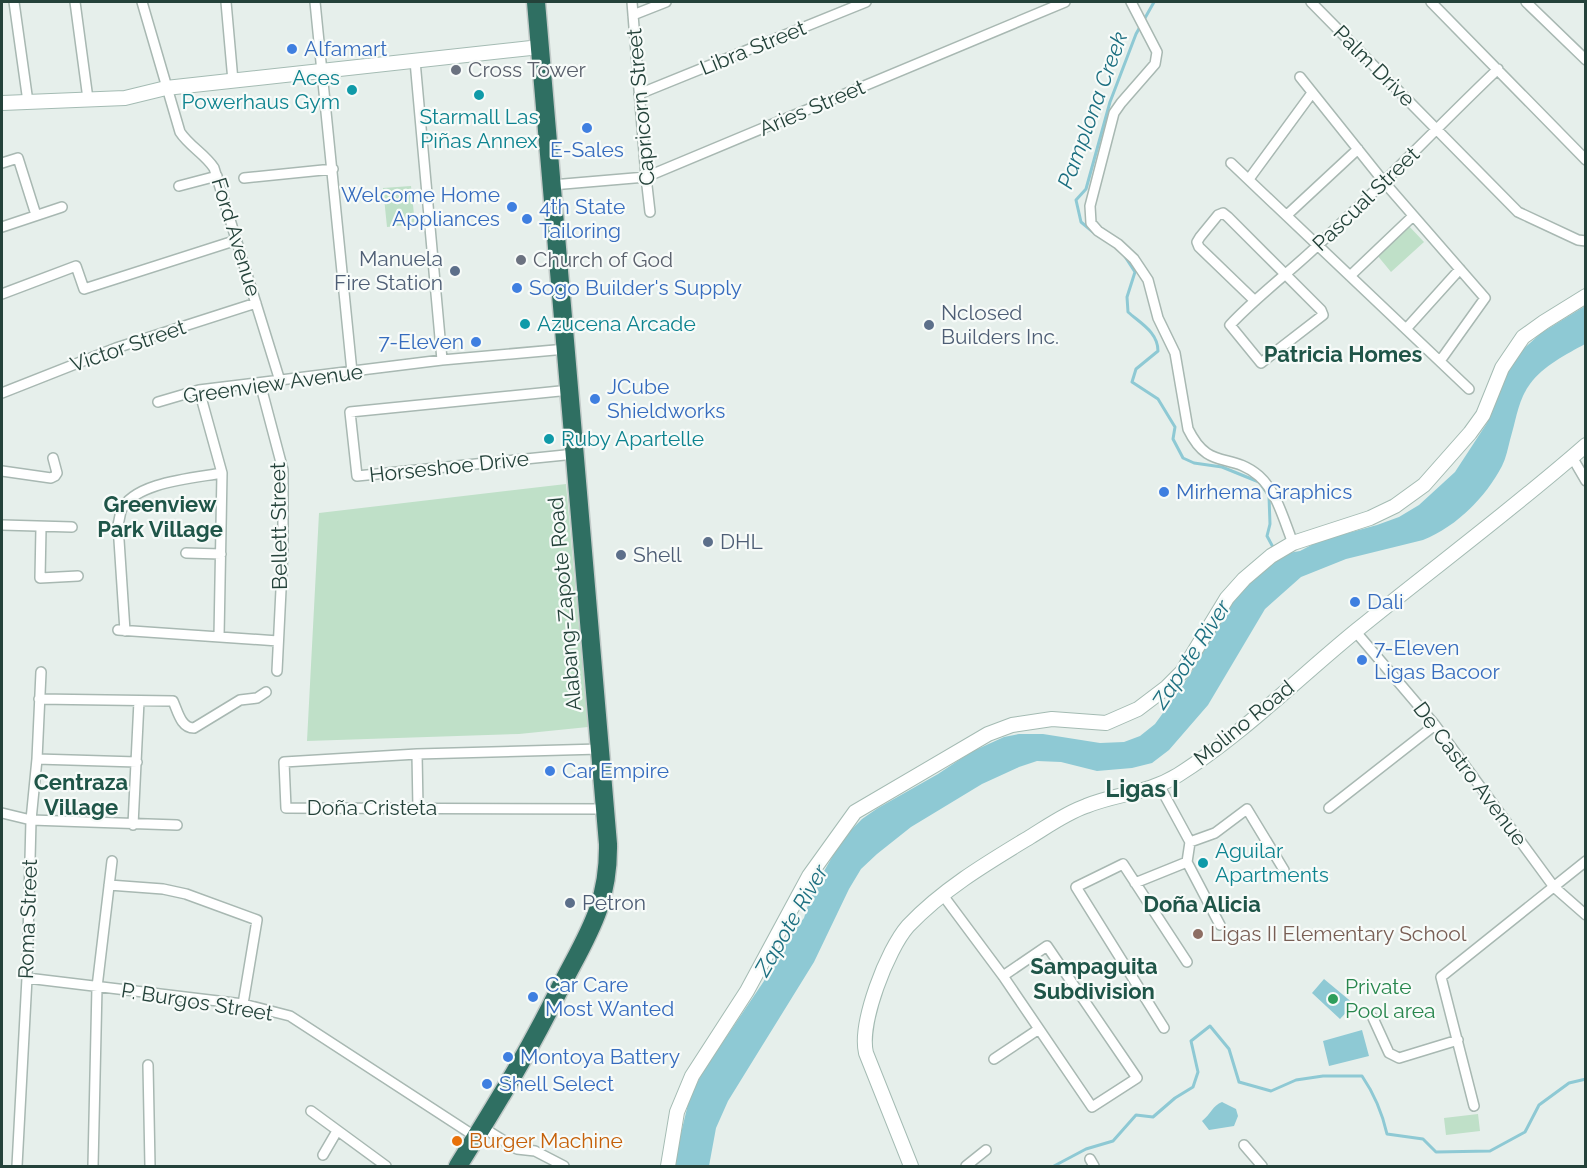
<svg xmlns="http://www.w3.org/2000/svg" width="1587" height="1168" viewBox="0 0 1587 1168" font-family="Raleway,sans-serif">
<rect width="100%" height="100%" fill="#e6efeb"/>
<path fill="#bfe0c8" d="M411,186L415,224L387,227L383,188Z
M1408,225L1424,242L1391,272L1377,255Z
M566,484L588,727L519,734L307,741L319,513Z
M1478,1114L1480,1131L1446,1135L1444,1118Z"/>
<path fill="#8ec9d4" d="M1585,306V344C1567,354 1543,366 1530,384C1518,400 1516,421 1510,440C1508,448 1506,458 1502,466C1486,497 1456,527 1423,540L1346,559L1301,577L1265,609L1208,705L1169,750L1152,763L1132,768L1097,771L1061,762L1037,761L1019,767L982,784L911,827L877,854L861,869L849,889L814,962L728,1101L716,1128L709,1166H673L690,1096L704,1070L764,981L774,957L804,918L812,892L835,852L848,833L862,819L878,808L938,774L971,752L1004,737L1019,734H1043L1100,743L1124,742L1140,736L1155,724L1171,702L1192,671L1227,609L1247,583L1277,555L1300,551L1319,541L1377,525L1399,517L1419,505L1455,472L1487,423L1508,368L1517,355L1541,333Z
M1324,979L1354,1004L1340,1019L1312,993Z
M1362,1030L1369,1056L1329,1066L1323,1041Z
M1222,1102L1236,1109L1238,1116L1234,1126L1209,1130L1202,1121C1210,1115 1213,1105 1222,1102Z"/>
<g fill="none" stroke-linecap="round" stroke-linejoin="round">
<path stroke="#8ec9d4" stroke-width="3" d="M1093,232L1081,222L1076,200L1086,189L1110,102L1136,34L1154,2
M1124,255L1135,272L1127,297L1128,312C1140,323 1158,332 1158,351L1136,369L1132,382L1158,399L1175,427L1173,439L1183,458L1194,463L1222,467L1259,482L1269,496L1270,524L1267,536L1274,549
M1054,1166L1086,1149L1113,1141L1136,1115L1153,1117L1175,1098L1193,1087L1198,1072L1191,1041L1210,1026L1229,1049L1239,1082L1271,1091L1296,1080L1323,1076H1362C1375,1095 1382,1112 1387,1134L1423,1139L1436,1152L1490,1151L1525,1132L1539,1105L1569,1083L1586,1079"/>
<defs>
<path id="street" d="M14,2L28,102
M75,2L88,99
M142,2L180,132C189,146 205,154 214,168L280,381
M226,2L233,81
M315,2L352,372
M632,2L646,177L650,212
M1131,2L1157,52L1155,64L1121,103L1114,113L1090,206L1091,223L1098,231L1118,244L1134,259L1148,280L1158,318L1175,353L1188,429C1209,472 1230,451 1259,476C1277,492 1284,521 1293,543
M1311,2L1518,212L1578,240L1586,241
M1431,2L1586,160
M1526,2L1586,60
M633,15L666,2
M415,61L442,360
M1300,77L1384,182L1485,298L1440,361
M639,94L866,2
M2,163L18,158L36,215
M1231,163L1469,389
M244,178L333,169
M1249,179L1312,93
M552,185L646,177L1065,2
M179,186L217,176
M1287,215L1358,149
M2,227L62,207
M1350,276L1413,216
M2,294L76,266L84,289L237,240
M1255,301L1199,247L1197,242L1200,237L1218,215L1223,213L1228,217L1321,310L1323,315L1261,363L1230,325C1257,296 1290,272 1318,245C1380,188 1437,127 1498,69
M1406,329L1460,269
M260,383L283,470V549L277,671
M199,390L222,473L219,637
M570,390L350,412L357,476L575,454
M2,393L116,348L256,303
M158,402L199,390L442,360L566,349
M1572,457L1586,481
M2,471L51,478L55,476L57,473L53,458
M2,525L72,527
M41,528L40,578L78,576
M186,553L221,554
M118,630L278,641
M125,631L118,525C119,521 120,515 121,511C133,482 195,478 222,473
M1355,631L1435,725L1554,887L1586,915
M39,699L173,701C178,712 181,728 194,728L240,700L257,698L266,692
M600,749L417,754L284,762L286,808L604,809
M417,754L418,808
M37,759L137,762
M1329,808L1435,725
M2,813L31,820L177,825
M133,825L139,701
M1190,842L1215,833L1247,809L1284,870
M1187,862L1220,925
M1135,883L1187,862L1190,842L1159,785
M109,885L163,889L186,894L257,920L243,1004
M942,894L1003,976L1092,1107L1137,1078L1047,946L1003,976
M27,978L243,1004L290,1016L476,1137
M1373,1018L1389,1053L1399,1058L1458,1040
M1164,1028L1076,887L1123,864L1187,962
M994,1059L1039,1029
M148,1065L150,1166
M1474,1106L1441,977L1586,861
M311,1111L386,1166
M482,1127L517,1149L535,1151L564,1166
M1244,1145L1262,1166
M323,1155L337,1131
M1090,1159L1094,1166
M17,1166L27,978L31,820L37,759L41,672
M93,1166L97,987L112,861
M966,1166L986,1150"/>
<path id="secondary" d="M2,103L125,98L166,88L540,47
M668,1166L677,1112L692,1076L747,991L809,876L855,812L988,734L1012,725L1052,719L1106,723L1138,709L1167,687L1182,672L1227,598L1244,579L1271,556L1293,543L1370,518L1395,506L1424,485L1470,433L1483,415L1502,368L1523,337L1544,322L1586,296
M911,1166L866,1053C859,1023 887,950 908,926C943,889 987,863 1030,837C1048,826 1066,813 1086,806C1118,793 1147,794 1178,775C1243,734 1298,678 1357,630C1433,568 1512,510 1586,445"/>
<path id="highway" d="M458,1166C493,1110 528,1053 558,992C585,938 609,908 608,844L536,2"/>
</defs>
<use href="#street" stroke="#a8b8b2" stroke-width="12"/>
<use href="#secondary" stroke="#a4bbb3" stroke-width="16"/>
<use href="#highway" stroke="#c2cac8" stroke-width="21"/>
<use href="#street" stroke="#fff" stroke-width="9"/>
<use href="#secondary" stroke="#fff" stroke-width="14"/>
<use href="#highway" stroke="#2f6f62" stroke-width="18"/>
</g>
<g fill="#3f7fe0" stroke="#f7fbf9" stroke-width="2">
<circle cx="292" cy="49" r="6"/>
<circle cx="587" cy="128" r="6"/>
<circle cx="512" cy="207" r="6"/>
<circle cx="527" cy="219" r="6"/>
<circle cx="517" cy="288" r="6"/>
<circle cx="476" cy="342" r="6"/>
<circle cx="595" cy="399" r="6"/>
<circle cx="1164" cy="492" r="6"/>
<circle cx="1355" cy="602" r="6"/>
<circle cx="1362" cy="660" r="6"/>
<circle cx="550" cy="771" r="6"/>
<circle cx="533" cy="997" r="6"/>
<circle cx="508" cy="1057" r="6"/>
<circle cx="487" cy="1084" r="6"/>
</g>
<g fill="#6b7280" stroke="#f7fbf9" stroke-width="2">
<circle cx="456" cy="70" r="6"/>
<circle cx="521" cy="260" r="6"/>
</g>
<g fill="#0f9aa8" stroke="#f7fbf9" stroke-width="2">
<circle cx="352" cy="90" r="6"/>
<circle cx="479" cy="95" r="6"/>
<circle cx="525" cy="324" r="6"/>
<circle cx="549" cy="439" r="6"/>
<circle cx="1203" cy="863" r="6"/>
</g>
<g fill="#5c6f8a" stroke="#f7fbf9" stroke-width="2">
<circle cx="455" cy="271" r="6"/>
<circle cx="929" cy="325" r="6"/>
<circle cx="708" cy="542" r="6"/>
<circle cx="621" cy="555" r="6"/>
<circle cx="570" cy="903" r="6"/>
</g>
<circle fill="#8d6e63" stroke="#f7fbf9" stroke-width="2" cx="1198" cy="934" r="6"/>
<circle fill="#2e9e5b" stroke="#f7fbf9" stroke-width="2" cx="1333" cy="999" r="6"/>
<circle fill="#e8710a" stroke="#f7fbf9" stroke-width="2" cx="457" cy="1141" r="6"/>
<g text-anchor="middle" stroke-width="4.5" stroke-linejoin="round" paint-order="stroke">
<g font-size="21" fill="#24423a" stroke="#f7fbf9">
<text transform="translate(753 48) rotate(-22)" y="7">Libra Street</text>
<text transform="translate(1374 66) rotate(45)" y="7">Palm Drive</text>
<text transform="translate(641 107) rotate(-95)" y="7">Capricorn Street</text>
<text transform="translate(812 108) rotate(-23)" y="7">Aries Street</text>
<text transform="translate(1366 199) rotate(-44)" y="7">Pascual Street</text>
<text transform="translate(236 237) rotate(73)" y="7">Ford Avenue</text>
<text transform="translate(128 346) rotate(-19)" y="7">Victor Street</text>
<text transform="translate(273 384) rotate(-8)" y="7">Greenview Avenue</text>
<text transform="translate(449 467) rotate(-6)" y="7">Horseshoe Drive</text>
<text transform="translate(279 526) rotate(-91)" y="7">Bellett Street</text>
<text transform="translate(565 604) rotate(-95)" y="7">Alabang-Zapote Road</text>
<text transform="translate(1244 723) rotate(-39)" y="7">Molino Road</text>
<text transform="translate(1470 774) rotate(53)" y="7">De Castro Avenue</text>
<text x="372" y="815">Doña Cristeta</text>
<text transform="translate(28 919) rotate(-88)" y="7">Roma Street</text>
<text transform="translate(197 1002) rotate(9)" y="7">P. Burgos Street</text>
</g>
<g font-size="21" fill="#366cbe" stroke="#f7fbf9" text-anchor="start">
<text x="304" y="56">Alfamart</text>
<text x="587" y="157" text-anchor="middle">E-Sales</text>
<text x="500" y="202" text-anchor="end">Welcome Home<tspan x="500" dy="24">Appliances</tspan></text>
<text x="539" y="214">4th State<tspan x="539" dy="24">Tailoring</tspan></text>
<text x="529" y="295">Sogo Builder's Supply</text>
<text x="464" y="349" text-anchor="end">7-Eleven</text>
<text x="607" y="394">JCube<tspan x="607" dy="24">Shieldworks</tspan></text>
<text x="1176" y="499">Mirhema Graphics</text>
<text x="1367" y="609">Dali</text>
<text x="1374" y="655">7-Eleven<tspan x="1374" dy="24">Ligas Bacoor</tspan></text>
<text x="562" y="778">Car Empire</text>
<text x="545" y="992">Car Care<tspan x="545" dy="24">Most Wanted</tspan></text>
<text x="520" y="1064">Montoya Battery</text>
<text x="499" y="1091">Shell Select</text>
</g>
<g font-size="21" fill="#5b616d" stroke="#f7fbf9" text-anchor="start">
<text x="468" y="77">Cross Tower</text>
<text x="533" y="267">Church of God</text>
</g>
<g font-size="21" fill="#0d838f" stroke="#f7fbf9" text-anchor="start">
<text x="340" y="85" text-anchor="end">Aces<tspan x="340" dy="24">Powerhaus Gym</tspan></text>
<text x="479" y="124" text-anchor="middle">Starmall Las<tspan x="479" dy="24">Piñas Annex</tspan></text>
<text x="537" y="331">Azucena Arcade</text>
<text x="561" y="446">Ruby Apartelle</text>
<text x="1215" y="858">Aguilar<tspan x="1215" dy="24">Apartments</tspan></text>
</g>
<g font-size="21" fill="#4e5e75" stroke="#f7fbf9" text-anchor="start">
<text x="443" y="266" text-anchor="end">Manuela<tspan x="443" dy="24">Fire Station</tspan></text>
<text x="941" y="320">Nclosed<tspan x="941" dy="24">Builders Inc.</tspan></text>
<text x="720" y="549">DHL</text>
<text x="633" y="562">Shell</text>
<text x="582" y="910">Petron</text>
</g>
<g font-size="21" fill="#785e54" stroke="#f7fbf9" text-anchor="start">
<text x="1210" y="941">Ligas II Elementary School</text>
</g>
<g font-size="21" fill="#27864d" stroke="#f7fbf9" text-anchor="start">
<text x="1345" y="994">Private<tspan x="1345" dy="24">Pool area</tspan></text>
</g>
<g font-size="21" fill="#c56008" stroke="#f7fbf9" text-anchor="start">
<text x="469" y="1148">Burger Machine</text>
</g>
<g font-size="22" font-style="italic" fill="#1c6f80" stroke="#f7fbf9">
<text transform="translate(1092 110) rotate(-70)" y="8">Pamplona Creek</text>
<text transform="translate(1191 654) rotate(-57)" y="8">Zapote River</text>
<text transform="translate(791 920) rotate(-60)" y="8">Zapote River</text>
</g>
<g font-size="22" font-weight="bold" fill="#1f5548" stroke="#f7fbf9">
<text x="1343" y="362">Patricia Homes</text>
<text x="160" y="512">Greenview<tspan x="160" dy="25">Park Village</tspan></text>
<text x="81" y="790">Centraza<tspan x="81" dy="25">Village</tspan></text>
<text x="1202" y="912">Doña Alicia</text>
<text x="1094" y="974">Sampaguita<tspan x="1094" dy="25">Subdivision</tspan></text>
</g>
<g font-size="24" font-weight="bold" fill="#1f5548" stroke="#f7fbf9">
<text x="1142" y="797">Ligas I</text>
</g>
</g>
<rect width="1587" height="1168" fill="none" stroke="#24423a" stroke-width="6"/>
</svg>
